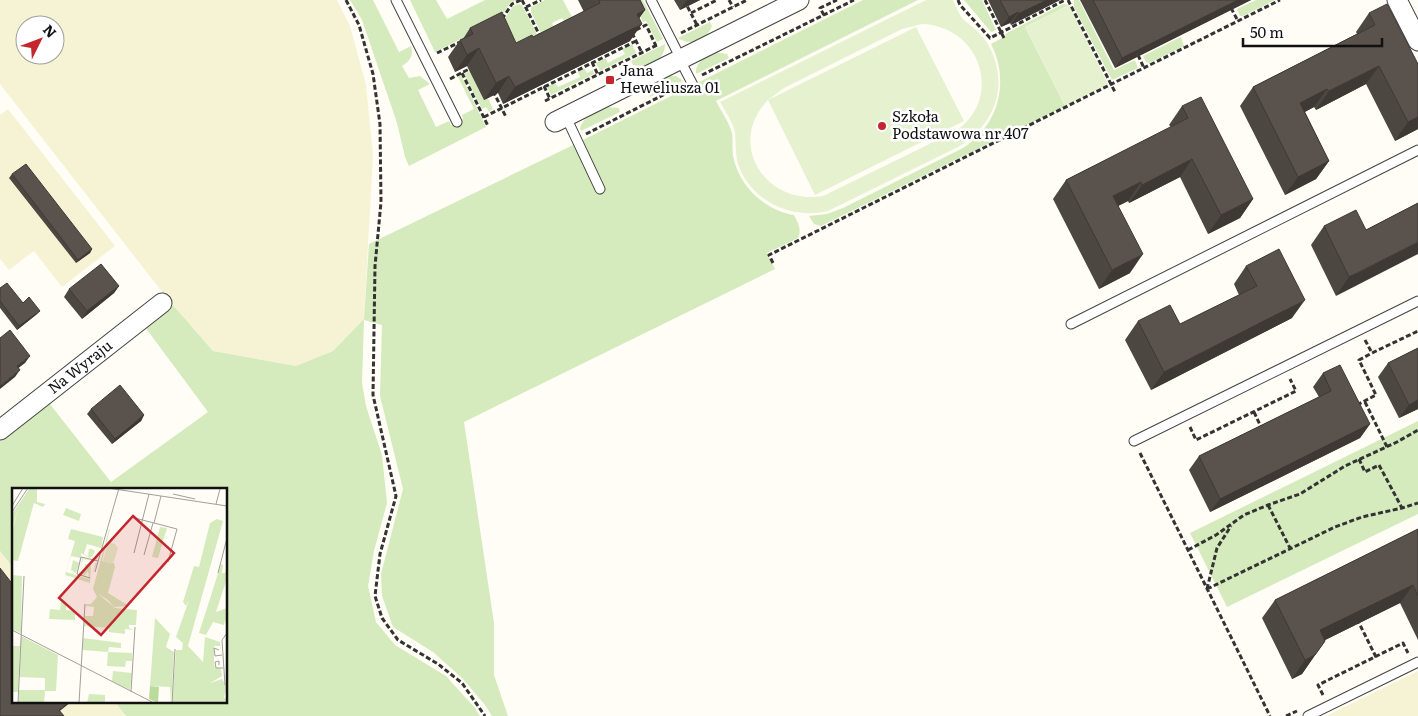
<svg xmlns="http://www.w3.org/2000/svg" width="1418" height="716" viewBox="0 0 1418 716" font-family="Literata,serif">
<rect width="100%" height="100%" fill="#fffdf5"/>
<path fill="#f6f3d4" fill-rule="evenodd" d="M0,0H337L350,26L366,85L373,155L364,319L333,351L296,366L213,351L163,293L0,84ZM25,25H55V55H25Z
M8,109L115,246L62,287L34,251L9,270L0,259V115Z
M0,551L14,569V702H115L126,716H0Z
M1418,671V716H1326Z"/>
<path fill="#d5ebbd" d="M350,0H373L399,52L411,46C414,55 410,61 402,66L409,78L420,76L430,84L418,90L436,127L449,121L451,125L463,119L462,115L474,109L458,77L461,75L486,127L409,166L405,157L397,123L362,20Z
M410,0H436L447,19L485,0H516L510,3L499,20L435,52Z
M545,0H563L573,19L569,30L562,18L552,23L558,36L545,42L531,12V7Z
M636,0H643L663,39L657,42L646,21L643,22L634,3Z
M863,0H918L716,101C721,111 729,122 732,133C733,140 732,148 733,156C739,186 764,210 794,215C798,223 802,229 798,238L767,253L775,269L464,422L494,623V675L508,716H492L485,705L462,678L433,652L393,627L382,596L381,574L403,489L380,396L382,325L364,320L362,383L366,406L382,455L387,503L374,551L368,586L376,622L395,645L446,676L475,708L480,716H126L115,702H226V490H14V569L0,551V435L46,399L111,482L208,412L145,327L173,305L213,351L296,366L333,351L364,319L369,244L567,148Z
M964,0H982L996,30L991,32Z
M1074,0H1079L1114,70L1135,60L1138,68L1112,80L1074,7Z
M1256,0H1275L1243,16H1240L1237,9Z
M519,4L522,5L542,44L537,46L532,35L516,43L520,52L501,25L513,6Z
M1063,4L1069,5L1025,27L1065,106L821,226L814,224L809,216L827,214L843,208L963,148C999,125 1010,81 991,44L1006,36L1005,34Z
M710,22L712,26C707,40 691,47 678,38Z
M1181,37L1184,46L1149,63L1146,62L1143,56Z
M632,44L636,53L600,71L596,63L605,58L608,63L625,54L622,49Z
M665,44C665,61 648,70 633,65L631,61Z
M714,52L727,54L729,58L696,74C695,62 705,57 714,52Z
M501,55L476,83L484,99L488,98L493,109L489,112L486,107L482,109L464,74Z
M584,68L587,73L593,70L594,74L551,95L547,87L555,83L558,87L580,77L578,72Z
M667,76H676L683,81L650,97L648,94L653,83Z
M606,107L619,108L620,112L581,131L580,128C584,116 595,112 606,107Z
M1418,421V514L1227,607L1190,533Z"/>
<path fill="#e6f2cf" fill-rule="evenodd" d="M926,0H953C956,6 959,15 964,20C972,27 980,32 986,41C1011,81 997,124 958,147L828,211C790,220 751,201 738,164C735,153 736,144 735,133C734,124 725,111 720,102ZM922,24C981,26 1005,99 954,132L823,196C765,206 726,143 768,100L815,195L964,121L916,27L768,100L784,88L902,29Z
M1069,5L1108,84L1065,106L1025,27Z"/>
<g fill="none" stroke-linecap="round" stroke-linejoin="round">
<defs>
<path id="lane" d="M396,0L457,122
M651,0L681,59
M680,60L693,85
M566,117L600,189
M1071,324L1418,150
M1134,441L1418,301
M1308,716L1418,662"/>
<g id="street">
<path d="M1397,0L1418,41"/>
<path d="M555,122L799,0"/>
<path id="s1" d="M0,430L162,303"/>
</g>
</defs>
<use href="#lane" stroke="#444" stroke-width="11"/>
<use href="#street" stroke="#444" stroke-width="21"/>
<path stroke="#333" stroke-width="3" stroke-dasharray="5 2.5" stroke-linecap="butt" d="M346,0L359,25L373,74L380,124L381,202L375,266L373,395L396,496L380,554L375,596L382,618L398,640L438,664L462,683L485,716
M522,0L541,38
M684,0L697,25
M729,0L733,7
M958,0L960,5L990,38L1065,0
M985,0L1004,38
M1068,0L1115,92
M526,7L541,0
M1231,8L1238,21
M691,13L717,0
M824,15L820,8L837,0
M502,19L512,4L521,0
M636,30L646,25L656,46
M632,33L642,53
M681,33L747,0
M437,53L460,42
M1138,55L1144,68
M592,62L598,75
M462,73L488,126
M702,75L854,0
M450,79L471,68
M544,86L550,99
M493,91L506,117
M545,101L659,44
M484,117L636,41
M586,134L679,87
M773,263L769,255L1280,0
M1365,340L1372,353L1418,331
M1365,402L1387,447
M1357,405L1376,395L1359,360L1372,353
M1254,412L1262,429
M1190,427L1196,440L1296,391L1290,379
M1140,453L1270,716
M1359,459L1365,472L1379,465L1402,508
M1268,505L1290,548
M1188,550L1216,535L1244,515L1268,505L1300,494L1345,466L1397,442L1418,430
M1207,589L1335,527L1362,517L1402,508L1418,503
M1207,589L1217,548L1231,526
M1357,619L1376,657
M1323,695L1318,685L1403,643L1408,653
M1286,716L1297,711"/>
<use href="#lane" stroke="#fff" stroke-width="9"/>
<use href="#street" stroke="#fff" stroke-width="19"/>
</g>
<path fill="#4d4742" d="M578,0H640L645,10L639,18L630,41L503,104L498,93L484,100L467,66L455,72L448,57L460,40L463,39L470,28L516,43L533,37L584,12Z
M674,0H700L680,10Z
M988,0H1060L1011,25L1010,23L1001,27Z
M1080,0H1251L1115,68Z
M1369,13L1418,64V129L1395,141L1366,84L1316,110L1314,107L1305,112L1329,161L1316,179L1285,195L1240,106L1253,87L1357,34L1356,32Z
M1182,106L1253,199L1240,218L1208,234L1180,177L1129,203L1128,201L1118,206L1130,273L1099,289L1053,199L1066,180L1171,127L1169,125Z
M12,174L92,249L90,253L76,263L9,178Z
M1418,203L1336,296L1311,245L1324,226L1366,230Z
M1246,266L1292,318L1151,390L1125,340L1138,321L1180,324L1239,295L1234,284Z
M119,286L114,293L82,319L64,297L69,289Z
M0,288L37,314L17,330L0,308Z
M1418,348V409L1399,418L1378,377L1388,363Z
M1323,373L1370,424L1360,438L1210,512L1189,470L1199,456L1319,397L1313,387Z
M91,409L144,415L141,421L112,444L87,414Z
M1418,529V640L1400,603L1325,640V641L1302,674L1292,679L1262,618L1275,600Z"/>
<path fill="#3f3936" d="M687,0H700L680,10Z
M1047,0H1060L1011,25L1018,14Z
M1238,0H1251L1115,68L1122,58Z
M645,10L633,27L637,14Z
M1018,12L1010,23L1001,27L1009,17Z
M642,24L630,41L503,104L515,87Z
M479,48L467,66L455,72L467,55Z
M1379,66L1366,84L1316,110L1329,91Z
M509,76L498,93L484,100L496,83Z
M1327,89L1314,107L1287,121L1300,103Z
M1418,117V129L1395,141L1408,122Z
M1192,159L1180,177L1129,203L1142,185Z
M1329,161L1316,179L1285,195L1298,177Z
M1141,182L1128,201L1100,215L1113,196Z
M1253,199L1240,218L1208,234L1221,215Z
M1418,242V254L1336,296L1349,277Z
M92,249L90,253L76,263L78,260Z
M1143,254L1130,273L1099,289L1112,270Z
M119,286L114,293L82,319L87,311Z
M1305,300L1292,318L1151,390L1164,372Z
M40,311L37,314L17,330L19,326Z
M30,356L25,363L12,373L17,366Z
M20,370L15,377L0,389V386Z
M1418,400V409L1399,418L1409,405Z
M144,415L141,421L112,444L115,439Z
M1370,424L1360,438L1210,512L1220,499Z
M1413,585L1400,603L1307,649L1320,630Z
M1315,655L1302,674L1292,679L1305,660Z
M69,702H71L56,714L59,710Z"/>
<path fill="#5a524d" stroke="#3f3936" d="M599,0H640L645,10L637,14L642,24L515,87L509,76L496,83L479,48L467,55L460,40L473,34L470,28L502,12L516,43L532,35L533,37L600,3Z
M1000,0H1047L1018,14V12L1009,17Z
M1093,0H1238L1122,58Z
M1387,4L1418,64V117L1408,122L1379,66L1329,91L1327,89L1300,103L1329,161L1298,177L1253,87L1375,25L1369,13Z
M1201,97L1253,199L1221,215L1192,159L1142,185L1141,182L1113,196L1143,254L1112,270L1066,180L1188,118L1182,106Z
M26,164L92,249L78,260L12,174Z
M1418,203V242L1349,277L1324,226L1356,210L1366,230Z
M1279,249L1305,300L1164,372L1138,321L1170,305L1180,324L1257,286L1246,266Z
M101,264L119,286L87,311L69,289Z
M7,283L23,303L29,297L40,311L19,326L0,301V288Z
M10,330L30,356L17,366L20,370L0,386V338Z
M1418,348V400L1409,405L1388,363Z
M1340,365L1370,424L1220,499L1199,456L1331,391L1323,373Z
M120,385L144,415L115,439L91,409Z
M1418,529V596L1413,585L1320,630L1325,641L1315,655L1305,660L1275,600Z
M0,568L14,586V702H69L59,710L64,716H0Z"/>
<g fill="#c4262e" stroke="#fff" stroke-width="2">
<rect x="605" y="75" width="10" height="10" rx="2.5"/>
<circle cx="882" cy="126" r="5"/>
</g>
<g text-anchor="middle" stroke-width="5" stroke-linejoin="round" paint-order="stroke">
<g font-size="15" fill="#111" stroke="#fff" text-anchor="start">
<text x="620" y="76">Jana<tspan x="620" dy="17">Heweliusza 01</tspan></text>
<text x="892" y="122">Szkoła<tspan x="892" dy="17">Podstawowa nr 407</tspan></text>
</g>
<g font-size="15" fill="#111" stroke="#fff">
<text dy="5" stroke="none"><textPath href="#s1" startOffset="102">Na Wyraju</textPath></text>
</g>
</g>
<g transform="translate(12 488)">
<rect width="215" height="215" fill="#fffdf5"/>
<path d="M18,0H25V14L33,16L31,19L22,15L6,73L0,72V44L6,21L0,41V26ZM54,20L69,26L67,33L51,27ZM205,31L211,33L176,158L191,174L193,149L208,154L209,166L208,158H202V176L203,180L209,181L210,188L198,195L210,191L215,199L212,209L215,212L214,215H160L164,162H170L171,155L164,149L177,112L174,118L171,114L182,78L187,79L198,35ZM148,39L155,40L146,70L140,69ZM59,41L91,49L89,60L75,56L72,66L76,68L77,61H80L83,63L80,70H84L87,61L85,72L80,71L81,67L78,70L69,65V70L64,85L59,82L61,72L67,75L68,70L59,68L54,84L77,91L76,83L73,87L67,86L70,70L84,74L85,76L80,86L84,74L71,71L67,84L72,85L73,76L79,77L78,95L53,87L63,53L56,51ZM97,41H98L90,73L102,75L103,79L96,105L117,118L102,119L96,112L85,105L103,120L125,122L124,137H117V140L122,142L113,141V146L97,144V140L72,138L73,128H81L82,119L74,118V116H79L85,109L81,101ZM209,76L211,77L210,85H213L215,77V90L204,124L215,120V144L213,131L212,137L201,134L194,147L187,145ZM0,87L10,88L9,145L0,141ZM49,114L54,115V122L63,123V132L37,131L38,121L48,122ZM143,130L158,146L154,159L162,164L159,215L158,199L138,198ZM9,148L46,167L44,203H33L32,215H6L7,202H33V190L7,189ZM71,150L109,155V160L97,159L96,164L120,165V173H114L113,179L95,178L96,164L71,162ZM0,158H8L6,204H0ZM101,183L120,185L118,202L100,193ZM77,206L93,207V215H75Z" fill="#d5ebbd"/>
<path d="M138,198L147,199L146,215L137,211Z" fill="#b9dc9c"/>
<path d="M96,54L103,56L106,60L102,73L98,76L91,73Z" fill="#e6f2cf"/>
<path fill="none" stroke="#a09f9a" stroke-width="1" d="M96,0L215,18M161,6L183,11M204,16L208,1M0,18L11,0M0,24L16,0M119,29L165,41L156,74M142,35L149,8M122,65L137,6M132,67L141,35M83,84L107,0M206,85L215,50M78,90L65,86L69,69L86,73M0,142L142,215M207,162L202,160L203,168L210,167M207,177V173L203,174L204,180H211M213,197L210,152L215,145M119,204L123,139M6,215L12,88M67,215L73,116M160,215L163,161"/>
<path fill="#c4262e" fill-opacity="0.15" stroke="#c4262e" stroke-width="2.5" d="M121,28L162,65L89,147L47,110Z"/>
<rect width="215" height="215" fill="none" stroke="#111" stroke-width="2.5"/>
</g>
<g transform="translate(40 40) rotate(48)"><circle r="24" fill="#ffffff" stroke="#a0a0a0"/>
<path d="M0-4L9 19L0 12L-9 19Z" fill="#c4262e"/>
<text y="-8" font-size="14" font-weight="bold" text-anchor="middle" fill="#111111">N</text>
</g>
<path d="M1243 38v8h139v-8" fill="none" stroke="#111111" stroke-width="2.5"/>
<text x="1250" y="38" font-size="15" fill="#111111" stroke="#ffffff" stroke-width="4" paint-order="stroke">50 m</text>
</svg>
